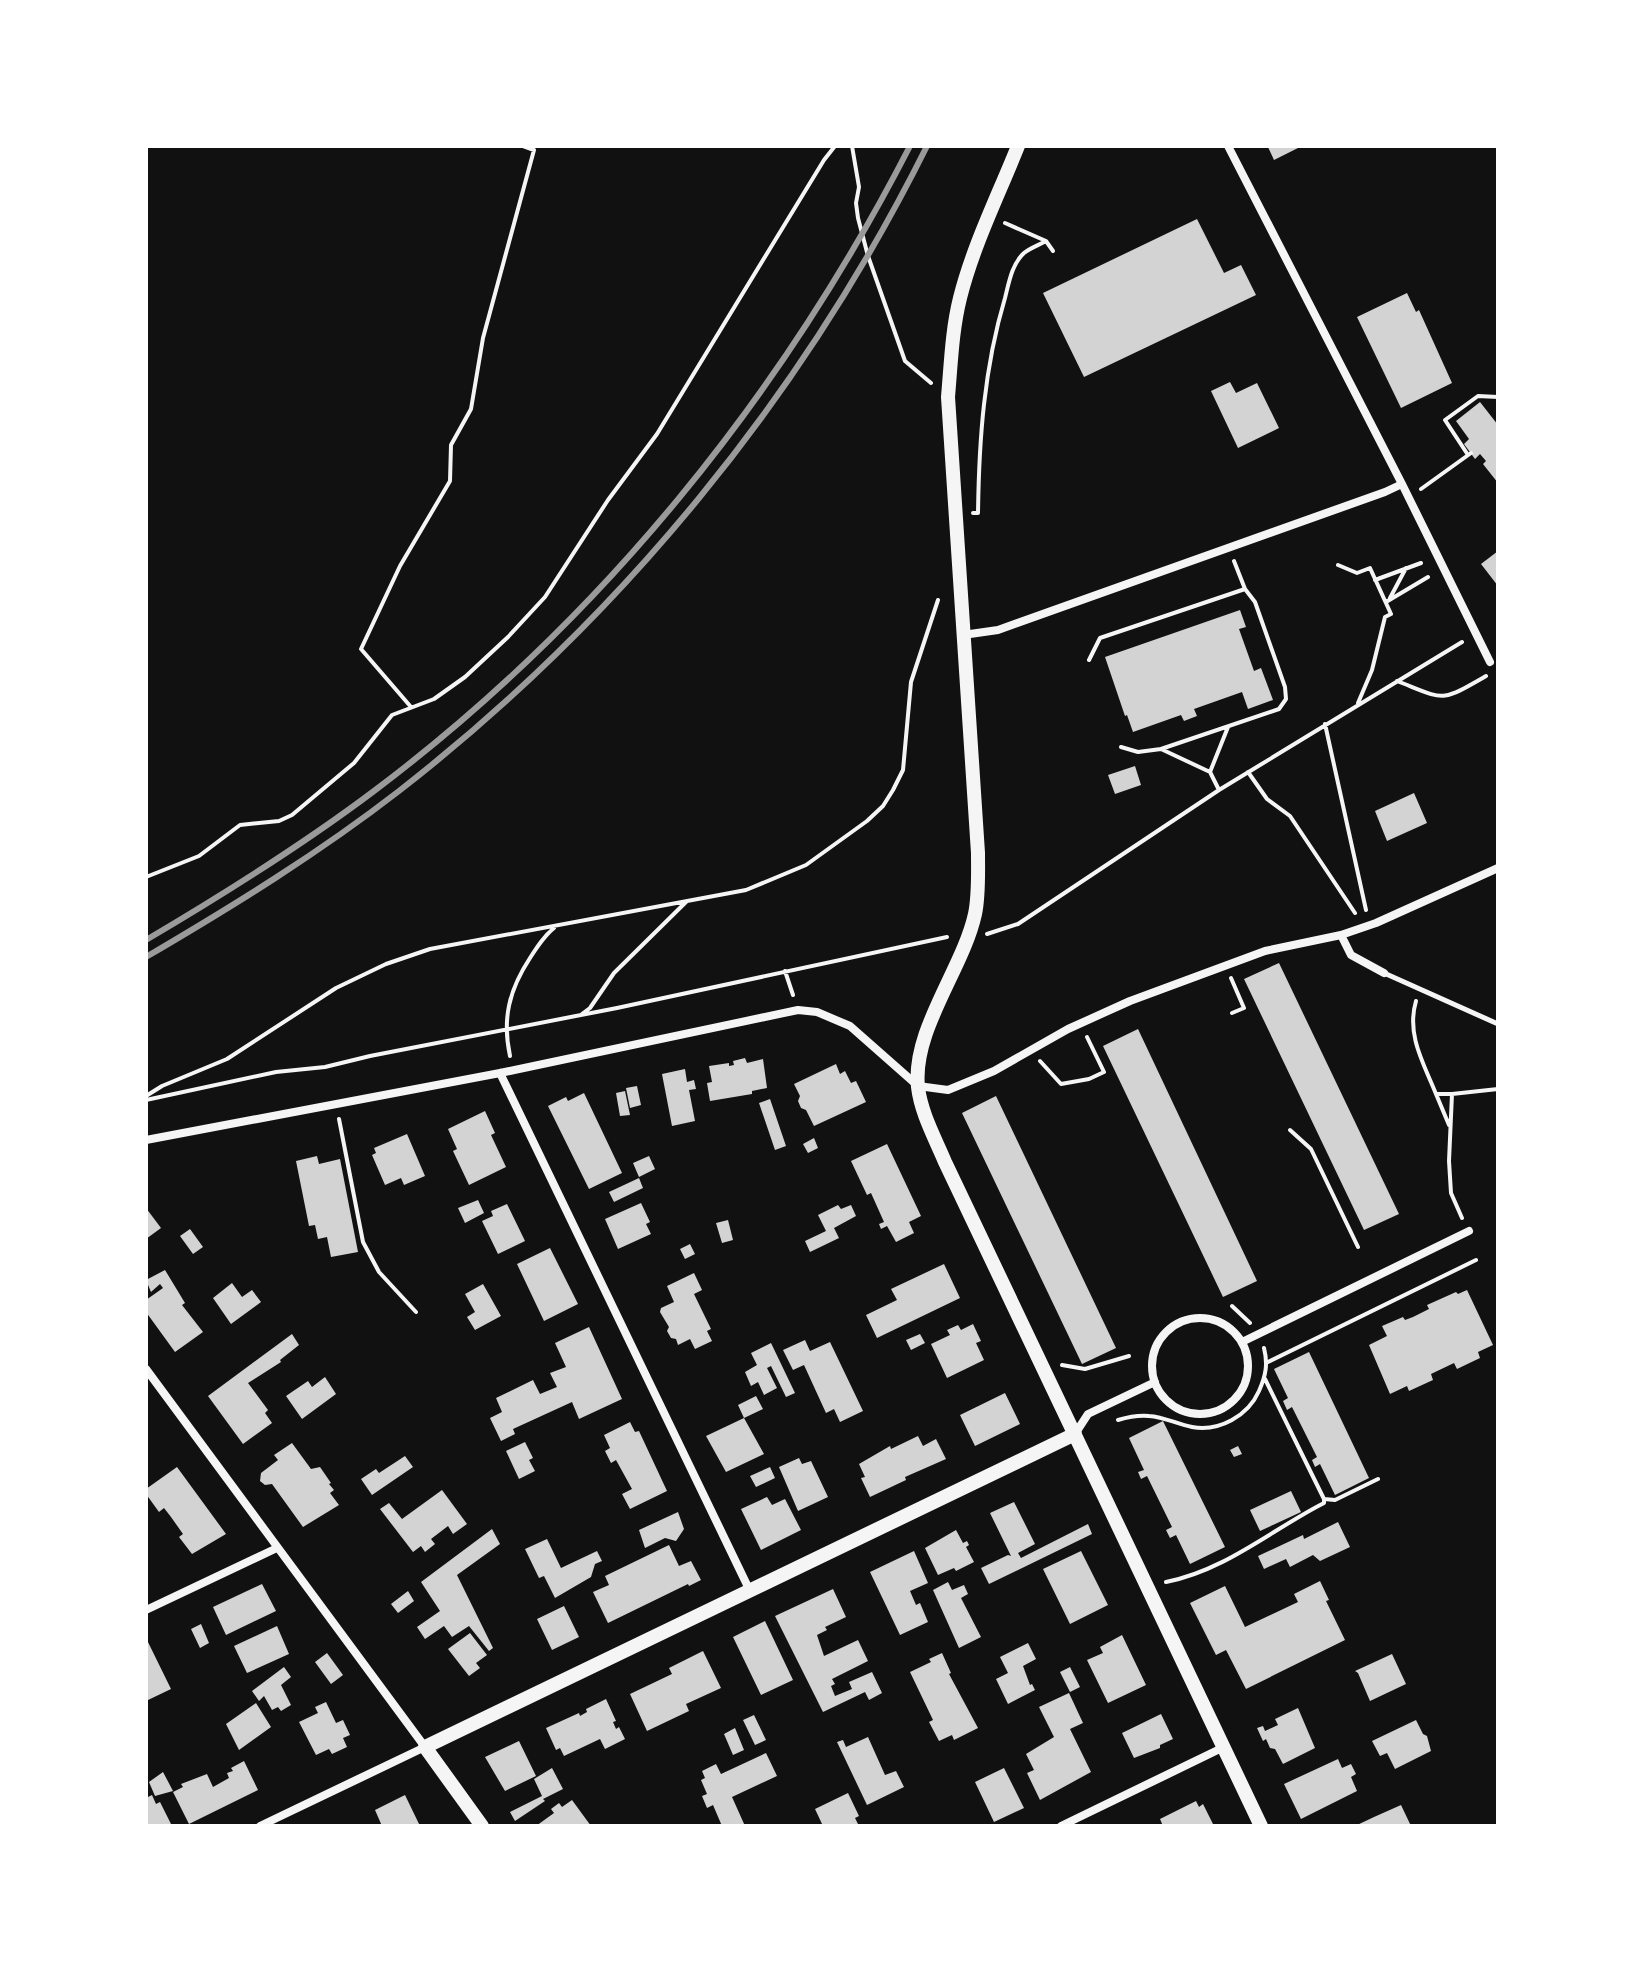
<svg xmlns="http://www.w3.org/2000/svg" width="1644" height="1972" viewBox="0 0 1644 1972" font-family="Poppins,sans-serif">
<rect width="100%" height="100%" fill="#111"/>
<path fill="#d3d3d3" d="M1270,146H1302L1274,160L1268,147Z
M1197,219L1224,273L1241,265L1256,295L1084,377L1043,293Z
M1407,293L1416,312L1419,310L1452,383L1401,408L1357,317Z
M1230,382L1236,393L1257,383L1279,428L1238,448L1211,391Z
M1480,402L1498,425V483L1483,464L1486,461L1480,454L1475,459L1464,444L1469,439L1456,421Z
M1498,551V586L1481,564Z
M1240,610L1246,627L1239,629L1254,671L1261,668L1273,700L1248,709L1242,692L1194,709L1197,716L1184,721L1181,715L1133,732L1127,715L1125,716L1105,657Z
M1135,766L1141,785L1115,794L1108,775Z
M1414,793L1427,823L1387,841L1375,811Z
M1279,963L1399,1214L1364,1230L1244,979Z
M1138,1029L1257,1281L1223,1297L1103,1046Z
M745,1058L747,1063L763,1059L767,1088L752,1091V1094L710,1101L707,1083L712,1082L709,1066L729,1063V1066L734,1065L733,1061Z
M836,1064L840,1074L845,1071L851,1083L856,1081L866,1102L814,1126L806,1110L801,1108L798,1101L800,1096L794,1084Z
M685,1069L687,1082L694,1080L696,1089L689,1090L695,1121L672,1126L662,1074Z
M637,1086L641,1105L630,1108L626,1088Z
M625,1091L630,1115L620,1116L616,1093Z
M584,1093L622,1173L589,1189L548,1106L566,1097L568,1101Z
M996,1096L1116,1348L1082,1364L962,1113Z
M770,1099L786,1146L775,1150L759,1103Z
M485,1111L495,1133L491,1135L506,1167L469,1185L453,1151L457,1149L448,1129Z
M407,1134L425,1176L404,1185L401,1178L385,1185L372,1155L376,1153L374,1148Z
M814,1138L818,1148L808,1153L803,1144Z
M887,1144L921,1216L909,1222L914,1233L896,1242L887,1226L881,1229L879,1224L884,1222L871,1193L867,1195L851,1161Z
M317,1156L319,1164L340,1159L358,1252L331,1257L327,1237L318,1239L315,1225L309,1226L296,1161Z
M649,1156L655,1169L639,1177L633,1163Z
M639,1178L643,1188L614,1202L609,1192Z
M478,1200L484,1213L465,1223L458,1208Z
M641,1203L650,1222L646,1224L651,1234L618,1249L605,1219Z
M507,1204L525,1241L498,1254L482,1221L493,1216L491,1211Z
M838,1205L841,1209L851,1205L856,1216L834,1228L839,1238L810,1252L805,1241L826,1231L818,1215Z
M146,1208L161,1228L146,1239Z
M728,1220L733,1240L722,1243L716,1223Z
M190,1229L203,1247L193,1254L180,1236Z
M690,1244L695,1254L685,1259L680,1249Z
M550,1248L578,1304L544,1321L517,1264Z
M944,1264L960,1298L877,1338L866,1315L897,1300L891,1289Z
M165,1270L185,1303L182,1305L203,1332L175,1352L146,1312V1300L163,1288L160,1284L151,1292L146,1280Z
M694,1273L702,1290L694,1294L711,1329L707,1331L712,1341L695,1349L690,1339L678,1345L676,1339L671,1338L667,1331L669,1327L660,1312L661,1308L674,1302L667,1286Z
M232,1283L242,1297L252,1290L261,1302L231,1324L213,1298Z
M483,1284L501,1316L475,1330L467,1317L475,1312L465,1294Z
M1467,1290L1493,1345L1478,1352L1480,1358L1457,1369L1454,1363L1431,1374L1433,1380L1409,1391L1407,1386L1390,1394L1369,1345L1387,1336L1382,1326L1403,1317L1405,1320L1413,1317L1429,1309L1427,1305L1456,1292L1458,1294Z
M973,1324L981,1341L976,1343L984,1360L947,1378L931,1344L950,1335L947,1330L958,1325L961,1330Z
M589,1327L622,1399L579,1419L572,1402L513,1429L515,1434L501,1441L490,1418L502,1412L496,1398L533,1380L540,1394L557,1387L550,1373L566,1367L555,1343Z
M292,1334L299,1345L280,1360L281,1362L248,1383L268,1410L265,1413L272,1423L243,1444L208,1396Z
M920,1334L925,1343L911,1350L906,1340Z
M805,1340L810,1351L830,1342L863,1411L840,1422L834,1409L826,1413L804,1365L793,1370L783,1350Z
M771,1343L795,1393L786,1397L771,1366L767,1368L777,1388L764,1395L758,1382L751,1386L745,1372L757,1365L751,1353Z
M1309,1352L1369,1478L1335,1495L1320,1464L1315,1467L1312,1460L1317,1457L1292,1407L1287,1410L1283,1401L1288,1398L1274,1369Z
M325,1377L336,1394L302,1419L286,1396L308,1381L312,1387Z
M1005,1393L1020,1424L975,1446L960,1415Z
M756,1396L763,1409L744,1418L738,1405Z
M744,1418L764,1454L726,1472L706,1436Z
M1163,1421L1225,1547L1190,1564L1176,1535L1170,1538L1166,1530L1172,1527L1147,1476L1141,1479L1138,1472L1144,1470L1129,1438Z
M630,1422L635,1432L639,1431L667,1491L630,1509L622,1494L632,1489L616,1460L611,1463L605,1451L610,1448L604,1435Z
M918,1436L923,1446L936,1439L946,1459L905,1477L906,1480L870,1497L861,1478L865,1477L859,1464L890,1446L891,1449Z
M525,1442L533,1458L529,1460L535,1471L519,1479L506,1451Z
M292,1443L311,1469L320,1467L331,1483L329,1484L334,1490L330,1493L339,1505L303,1527L272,1484L265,1485L260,1481L261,1473L278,1460L274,1455Z
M1238,1446L1242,1454L1234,1457L1230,1450Z
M405,1456L413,1467L372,1495L361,1479L376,1469L379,1473Z
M799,1458L802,1464L811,1461L828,1497L798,1511L779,1467Z
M177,1467L226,1534L192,1554L179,1537L183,1534L171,1517L164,1508L159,1512L146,1494V1489Z
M770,1467L775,1478L756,1487L750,1476Z
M442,1490L467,1524L453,1534L448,1526L431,1539L435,1544L425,1552L421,1546L413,1552L380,1509L389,1503L402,1519Z
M1291,1491L1301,1512L1260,1531L1250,1510Z
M767,1497L772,1505L785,1499L801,1530L761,1550L741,1509Z
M1014,1502L1035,1544L1018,1553L1021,1558L1088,1524L1092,1534L989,1584L981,1568L1008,1555L1011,1556L990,1513Z
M678,1512L684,1529L676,1541L665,1538L645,1548L639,1530Z
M1338,1522L1350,1547L1320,1561L1313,1555L1290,1567L1286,1559L1264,1569L1258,1556L1303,1535L1304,1539Z
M492,1529L500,1544L457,1575L493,1648L489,1651L469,1626L452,1637L444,1626L425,1639L417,1627L440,1611L421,1582Z
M956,1530L963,1543L967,1541L969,1545L966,1547L974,1562L956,1571L954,1568L938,1575L925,1548Z
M547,1539L561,1568L597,1551L602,1561L595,1564L591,1577L555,1598L544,1576L539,1578L525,1549Z
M669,1545L679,1566L691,1561L701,1580L689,1586L688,1584L608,1623L593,1592L609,1585L605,1576Z
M914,1551L928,1583L910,1591L916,1605L920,1603L928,1622L900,1635L870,1572Z
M1081,1551L1108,1605L1070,1624L1043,1569Z
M1320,1581L1329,1600L1326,1601L1345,1640L1246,1689L1226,1650L1216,1655L1190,1603L1225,1586L1245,1627L1298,1602L1294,1594Z
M948,1582L952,1590L964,1585L968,1594L961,1598L981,1637L959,1648L933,1590Z
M262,1584L276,1611L226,1635L213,1607Z
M833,1589L846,1617L825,1627L827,1630L817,1635L824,1656L858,1640L868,1661L832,1679L835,1684L831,1686L835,1696L852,1689L849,1682L872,1672L882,1693L869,1700L865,1692L823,1712L775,1616Z
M408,1591L414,1601L398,1613L391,1604Z
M564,1606L579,1637L552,1650L537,1619Z
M765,1621L793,1680L761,1695L733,1637Z
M201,1624L209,1643L200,1648L191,1629Z
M277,1626L289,1654L247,1673L234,1646Z
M470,1633L487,1655L476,1663L480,1668L469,1676L448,1649Z
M1122,1635L1146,1685L1108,1703L1087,1660L1103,1653L1100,1647Z
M146,1638L171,1689L146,1701Z
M1028,1643L1036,1659L1023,1666L1030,1685L1032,1684L1035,1690L1008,1704L996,1679L1008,1673L1000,1657Z
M703,1651L721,1688L686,1704L689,1711L647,1731L630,1694L672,1674L669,1668Z
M327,1653L343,1675L331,1684L315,1662Z
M942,1653L951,1673L949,1674L978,1728L954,1740L952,1735L939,1741L929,1722L933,1720L910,1672L931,1662L929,1659Z
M1392,1654L1406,1684L1370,1701L1358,1673L1355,1671Z
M284,1667L291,1677L281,1685L291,1705L281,1711L278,1707L272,1710L264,1696L259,1701L252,1691Z
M1070,1667L1080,1687L1070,1692L1060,1672Z
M1069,1693L1083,1723L1070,1729L1091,1772L1040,1800L1027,1773L1034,1770L1026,1754L1054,1737L1039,1707Z
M606,1699L616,1721L613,1722L616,1729L619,1727L625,1739L605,1749L600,1739L564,1756L560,1748L556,1750L546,1728L579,1713L580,1716L587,1712L586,1709Z
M326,1702L336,1723L343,1720L350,1735L343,1738L347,1747L332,1754L329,1749L316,1755L299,1722L318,1713L315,1707Z
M256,1703L271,1727L239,1750L226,1724Z
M1298,1708L1315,1748L1283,1764L1275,1749L1270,1748L1266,1739L1263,1741L1257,1728L1263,1726L1265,1731L1278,1725L1275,1719Z
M1161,1714L1173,1739L1160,1745V1748L1134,1758L1122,1733Z
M754,1715L766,1740L755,1745L743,1720Z
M1416,1720L1423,1734L1427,1736L1431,1751L1395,1769L1387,1753L1380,1756L1372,1741Z
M735,1728L744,1750L733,1755L724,1734Z
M868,1737L885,1775L896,1771L904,1787L867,1805L837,1742L843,1740L846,1747Z
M519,1741L536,1776L505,1791L485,1757Z
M766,1753L777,1776L732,1797L745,1826H722L713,1805L707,1808L702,1796L707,1794L701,1780L705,1778L702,1771L716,1764L721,1774Z
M1338,1759L1342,1768L1351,1764L1356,1774L1351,1777L1357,1791L1301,1819L1284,1784Z
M244,1761L258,1790L189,1824L173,1792L183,1787L181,1784L207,1774L213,1787L229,1778L227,1773L233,1771L231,1768Z
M552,1768L563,1789L543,1799L545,1801L515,1821L510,1812L542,1796L534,1779Z
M1004,1768L1024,1808L994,1822L975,1782Z
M163,1772L173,1791L155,1796L149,1782Z
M848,1793L859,1816L855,1818L859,1826H823L815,1809Z
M152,1795L156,1804L160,1802L172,1826H146V1798Z
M405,1795L420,1826H382L375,1810Z
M572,1800L591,1826H536L554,1813L551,1809L559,1803L562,1807Z
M1196,1801L1199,1807L1203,1804L1214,1826H1163L1160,1819Z
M1401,1805L1411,1826H1355L1374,1817Z"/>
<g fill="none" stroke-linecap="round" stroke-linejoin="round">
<path stroke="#f5f5f5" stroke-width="4" d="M852,146L859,187L856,203L858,218L868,256L905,361L931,383
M1005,223L1046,241L1053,251
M1468,455L1445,420L1478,396L1498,397
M1421,489L1471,453
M973,513H978C979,440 984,368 1005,298C1009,282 1012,264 1024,253C1030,248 1039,245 1046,241
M1338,565L1357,573L1370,568L1391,614L1385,617L1372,670L1358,703
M1375,580L1421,563
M1390,598L1406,568
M1386,602L1428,577
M1089,660L1100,638L1245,589
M1397,681C1446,700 1439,703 1486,676
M411,707L361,649L400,566L450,481L451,445L471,409L483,338L534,150L523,146
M1325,724L1366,910
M1121,747L1138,752L1161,749L1210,772L1219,790
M1161,749L1279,709L1286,699L1285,687L1255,602L1245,589L1234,561
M1210,772L1228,727
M1248,772L1267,799L1290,816L1355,913
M146,877L199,856L240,825L279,821L292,815L354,763L392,715L434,699L465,677L508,637L545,597L608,500L657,434L824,160L835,146
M987,934L1018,924L1219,790L1462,642
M785,971L793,995
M1231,978L1244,1008L1232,1013
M1416,1001C1406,1035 1424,1064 1436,1094H1452
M582,1014L590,1008L614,973L687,901
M510,1056C502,1019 509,990 530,958C537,947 544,936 554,928
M1040,1061L1061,1084L1089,1079L1104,1072L1087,1037
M1436,1094L1449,1125
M146,1096L162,1086L227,1059L336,988L386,964L430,949L746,890L806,865L867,821L883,806L893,790L903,770L911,682L938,600
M146,1100L276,1072L325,1067L370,1056L617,1008L947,937
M339,1119L363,1242L379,1272L416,1312
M1290,1130L1311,1149L1358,1247
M1462,1218L1451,1193L1449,1161L1452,1094L1498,1089
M1232,1306L1250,1323
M1268,1362L1476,1260
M1062,1365L1085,1369L1129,1356
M1265,1379L1324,1499
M1118,1420C1128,1417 1138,1415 1149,1416C1164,1417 1177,1424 1192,1427C1219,1432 1248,1416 1259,1391C1266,1375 1268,1364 1264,1348
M1166,1582C1226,1570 1271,1530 1324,1503V1499L1335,1500L1378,1479"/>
<path stroke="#f5f5f5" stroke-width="5" d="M1384,973L1498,1024"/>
<path stroke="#f5f5f5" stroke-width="8" d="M1228,146L1402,484L1490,662
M963,635L998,630L1385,492L1402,484
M1341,935L1351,955L1384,973
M500,1073L749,1589
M146,1140L500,1073L798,1010L817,1012L850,1026L918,1086L948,1090L994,1071L1068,1029L1130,1001L1265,951L1341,935L1376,923L1498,868
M1152 1366a48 48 0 1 1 96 0a48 48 0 1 1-96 0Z
M1242,1342L1469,1231
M146,1369L425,1747L260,1826
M1075,1434L1088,1414L1155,1382
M146,1610L277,1548
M1061,1826L1224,1747"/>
<path stroke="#f5f5f5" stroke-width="14" d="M1018,146C998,196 973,246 960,298C952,330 951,363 948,397L978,853C978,873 979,895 975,914C963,969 912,1030 918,1087C921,1113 935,1138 945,1162L1261,1826
M482,1826L425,1747L1075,1434"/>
<path stroke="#9a9a9a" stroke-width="6" d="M146,940C224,894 301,846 374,791C600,621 781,397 910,146
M146,957C233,906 319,853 399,791C620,619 802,397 927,146"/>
</g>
<rect width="1644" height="1972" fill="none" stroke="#ffffff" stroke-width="296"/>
</svg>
